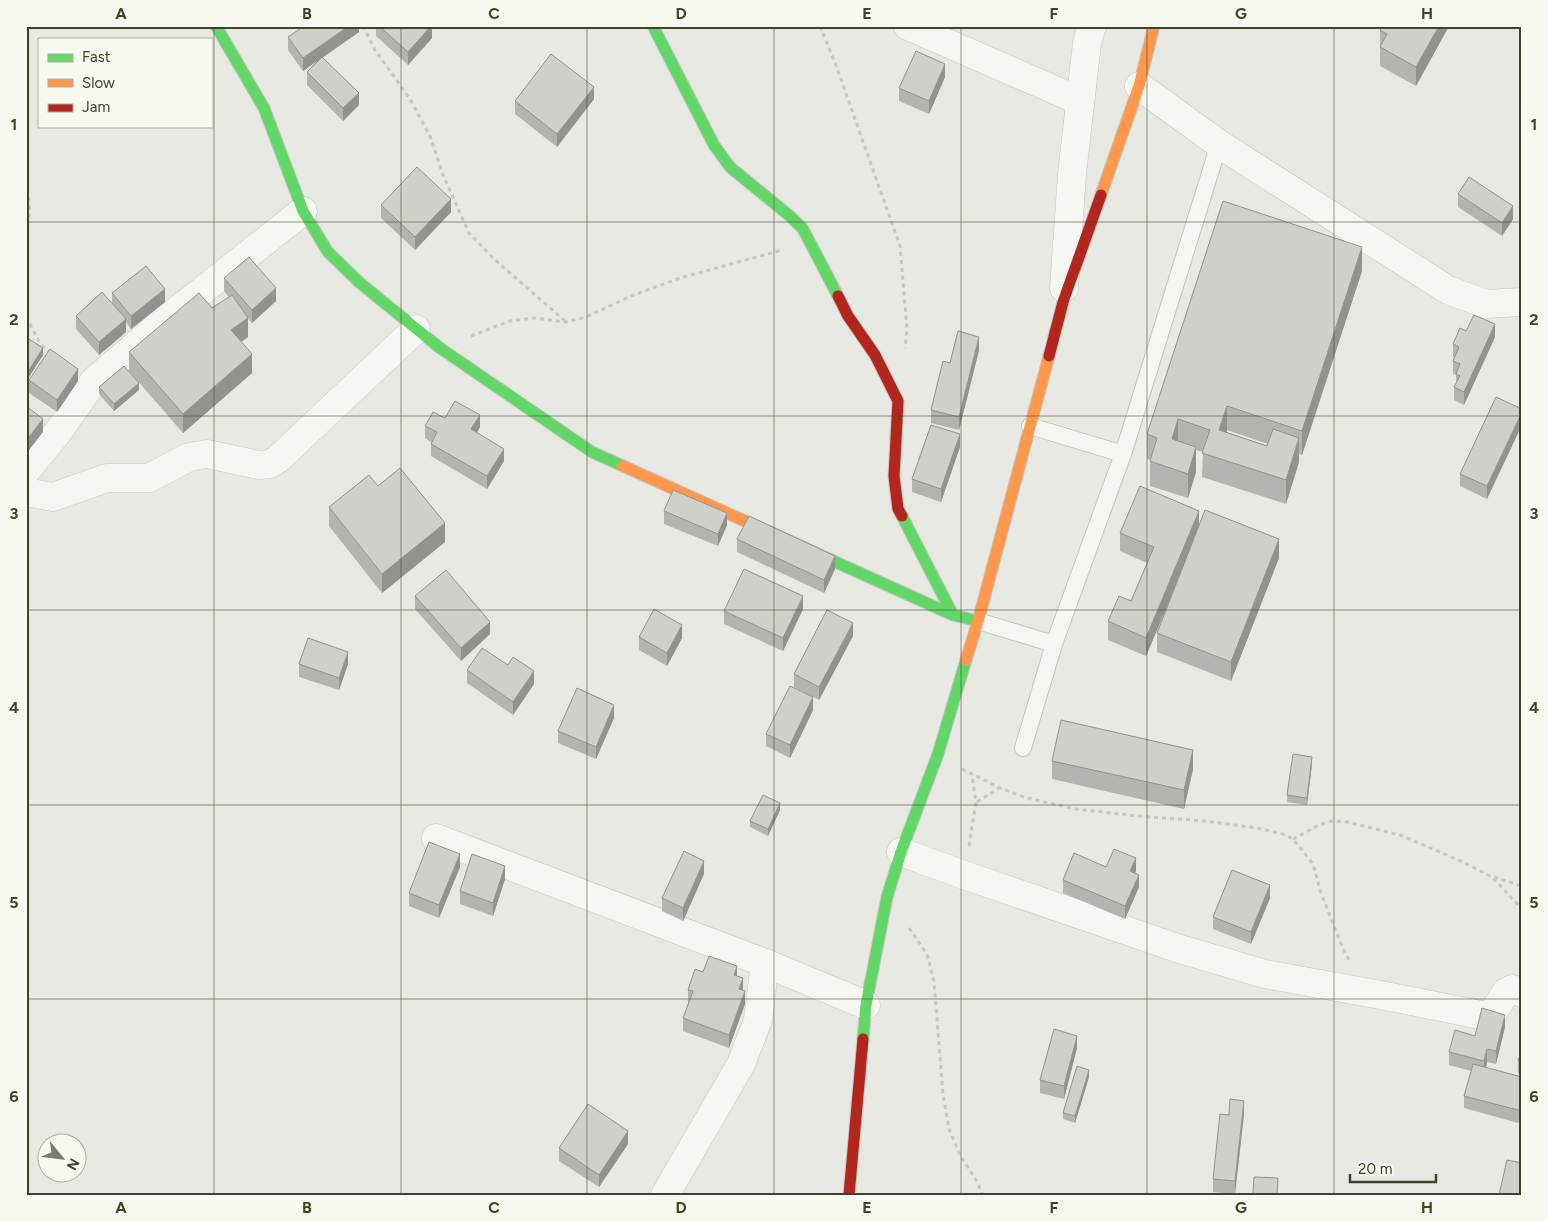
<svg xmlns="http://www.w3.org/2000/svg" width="1548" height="1221" viewBox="0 0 1548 1221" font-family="Figtree,sans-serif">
<rect width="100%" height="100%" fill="#e8e8e3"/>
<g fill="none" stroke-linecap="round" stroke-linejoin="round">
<defs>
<path id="lane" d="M1030,426L1123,454
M978,621L1054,644
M1023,748L1054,644L1123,454L1219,144"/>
<path id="street" d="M908,26L1080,101
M1139,86L1219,144L1448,290L1486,304L1522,302
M1064,288L1072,174L1087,43L1092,26
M26,471L58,432L94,381L159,325L303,211
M26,492L53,497L107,478H149L189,457L207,454L259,465L270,464L278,459L416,329
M436,838L765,963L866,1005
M901,852L964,875L1180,949L1265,974L1381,995L1486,1016L1494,1011L1506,992L1512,989L1522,993
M665,1195L741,1064L758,1020L765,963"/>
<path id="fast" d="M216,26L264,108L303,211L328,252L360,283L440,348L592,452L623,466
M653,26L714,145L730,167L791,217L803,229L838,296
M902,516L953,615
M829,559L953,615L978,621
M863,1039L866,1005L887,897L901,852L938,754L966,660"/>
<path id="slow" d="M1101,195L1139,86L1154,26
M623,466L829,559
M966,660L978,621L1049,356"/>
<path id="jam" d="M838,296L848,316L875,355L898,401L894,476L898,509L902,516
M1049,356L1063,302L1101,195
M849,1195L863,1039"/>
</defs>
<use href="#lane" stroke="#c6c6c1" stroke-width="18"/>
<use href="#street" stroke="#c6c6c1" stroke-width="29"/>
<use href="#fast" stroke="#c6c6c1" stroke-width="13"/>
<use href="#slow" stroke="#c6c6c1" stroke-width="13"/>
<use href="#jam" stroke="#c6c6c1" stroke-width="13"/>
<path stroke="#c6c7c1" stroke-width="3" stroke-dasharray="4 4" stroke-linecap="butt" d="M363,26L375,50L410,99L430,136L443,175L469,233L494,259L565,321
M820,26L837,68L900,246L907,329L905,348
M26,190C31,203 30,216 26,229
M26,317L40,343L50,353
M471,336L510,321L535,318L566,322L586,317L631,296L680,278L782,250
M962,769L1000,788L1027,798L1076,809L1137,816L1205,821L1257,828L1283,834L1293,839L1313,864L1321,893L1343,949L1349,960
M977,802L999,788
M1293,839L1319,825L1332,821L1347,822L1400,835L1463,862L1492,877L1522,909
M969,846L976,802L972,776
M1494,877L1522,886
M909,928L927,954L934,982L943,1095L949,1129L960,1155L978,1183L982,1195"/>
<use href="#lane" stroke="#f5f5f2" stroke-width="16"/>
<use href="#street" stroke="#f5f5f2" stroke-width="28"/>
<use href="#fast" stroke="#63d668" stroke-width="11"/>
<use href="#slow" stroke="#ff974d" stroke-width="11"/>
<use href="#jam" stroke="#b3261e" stroke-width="11"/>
</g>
<path fill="#b3b3af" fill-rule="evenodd" d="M359,26V32L322,58L359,105L343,121L307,85V72L318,60L303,71L288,50V37Z
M376,26H432V38L408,65L376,36Z
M1449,26L1416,86L1380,66V30Z
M945,77L929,114L899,101V88Z
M594,99L557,147L515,114V101Z
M1458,194L1513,219L1502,236L1458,207Z
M381,205L451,212L415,250L381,218Z
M1362,271L1302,455L1299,454V462L1286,504L1202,477L1203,452L1196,450V472L1188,498L1150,486V460L1147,459V434ZM1227,430L1268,444L1267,446L1227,432Z
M224,278L276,301L252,323L248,319V337L241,342L252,373L183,433L129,371V352L212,308L229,297L224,291Z
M112,293L165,302L131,329L126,322V332L99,355L76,329V316L112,304Z
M26,337L43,355L29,377L26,375Z
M1495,337L1464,405L1454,400V387L1456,384V375L1453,374V361L1454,357H1453V344Z
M979,350L959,430L931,423V410L950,363Z
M29,380L78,381L57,412L29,393Z
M99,387L139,390L114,411L99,394Z
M1496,397L1487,499L1460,486V474Z
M445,418L480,427L477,433L504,461L487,489L431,456V442L425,438V426Z
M960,447L941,502L912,492V479Z
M378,486L445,542L382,593L329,526V507Z
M664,511L727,525L718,546L664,524Z
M1199,524L1279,558L1231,681L1157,652V633L1173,593L1146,656L1108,640V621L1131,601L1147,563L1120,551V533Z
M737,539L835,569L824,593L737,552Z
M415,596L490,634L461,661L415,609Z
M803,609L783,651L724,624V611Z
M853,636L819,700L794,687V674Z
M639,637L682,638L667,666L639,650Z
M299,664H348L339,690L299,677Z
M467,670L534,684L513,715L467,683Z
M813,710L790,758L766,746V734Z
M614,718L596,759L558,743V731Z
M1052,761L1193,769L1184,809L1052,779Z
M1312,764L1307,805L1287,802V795Z
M780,810L768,836L750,827V821Z
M460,867L439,918L409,906V893Z
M1106,867L1136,871L1135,873L1139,887L1125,919L1063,893V880Z
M704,874L683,921L662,911V898Z
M505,879L493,916L460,904V891Z
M1270,898L1251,944L1213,929V917Z
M703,972L737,976L743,990L745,1004L729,1048L683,1031V1018L689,1003L688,1002V990Z
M1505,1027L1496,1064L1487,1062L1486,1068L1522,1077V1124L1464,1108V1096L1471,1071L1449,1065V1052L1475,1036Z
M1077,1048L1064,1099L1040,1093V1080Z
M1522,1051V1074L1518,1073V1060Z
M1089,1077L1075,1123L1063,1119V1113Z
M1244,1114L1235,1194L1213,1192V1179L1229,1115Z
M628,1144L599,1187L559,1161V1148Z"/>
<path fill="#92928e" d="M349,26H359V32L303,71V58Z
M431,26H432V38L408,65V52Z
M1439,26H1449L1416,86V67Z
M945,64V77L929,114V101Z
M594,87V99L557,147V134Z
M359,93V105L343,121V108Z
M451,199V212L415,250V237Z
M1513,206V219L1502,236V223Z
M1362,247V271L1302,455V431Z
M276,288V301L252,323V310Z
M165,289V302L131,329V316Z
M248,318V337L231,349V330Z
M126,319V332L99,355V342Z
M1495,324V337L1464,405V392Z
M979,337V350L959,430V417Z
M43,348V355L29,377V370Z
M252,354V373L183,433V414Z
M78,369V381L57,412V400Z
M139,383V390L114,411V404Z
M1227,406V430L1219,454V430Z
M1522,412V425L1487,499V486Z
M480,415V427L471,442V429Z
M43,419V432L26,454V441Z
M1178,419V444L1172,439Z
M960,434V447L941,502V489Z
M1299,438V462L1286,504V480Z
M1196,447V472L1188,498V474Z
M504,449V461L487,489V476Z
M1199,511V530L1146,656V638Z
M727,513V525L718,546V534Z
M445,523V542L382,593V574Z
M1279,539V558L1231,681V662Z
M835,556V569L824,593V580Z
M803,596V609L783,651V638Z
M490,622V634L461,661V648Z
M853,623V636L819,700V687Z
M682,625V638L667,666V653Z
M348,652V664L339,690V678Z
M534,671V684L513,715V702Z
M813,697V710L790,758V745Z
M614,705V718L596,759V747Z
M1193,750V769L1184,809V790Z
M1312,757V764L1307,805V798Z
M780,803V810L768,836V829Z
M460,854V867L439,918V905Z
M1136,858V871L1130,884V871Z
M704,861V874L683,921V908Z
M505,866V879L493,916V903Z
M1139,875V887L1125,919V906Z
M1270,885V898L1251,944V932Z
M737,966V979L734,975Z
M743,978V991L739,989Z
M745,991V1004L729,1048V1035Z
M1505,1015V1027L1496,1064V1051Z
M1077,1036V1048L1064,1099V1086Z
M1487,1049V1062L1484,1074V1061Z
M1089,1070V1077L1075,1123V1116Z
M1244,1101V1114L1235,1194V1181Z
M628,1131V1144L599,1187V1175Z"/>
<path fill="#d0d0cb" stroke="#92928e" d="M304,26H349L303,58L288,37Z
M379,26H431L408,52Z
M1383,26H1439L1416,67L1380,47L1387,34L1380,30Z
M916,51L945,64L929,101L899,88Z
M551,54L594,87L557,134L515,101Z
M322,57L359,93L343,108L307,72Z
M417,167L451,199L415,237L381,205Z
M1469,177L1513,206L1502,223L1458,194Z
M1223,201L1362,247L1302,431L1227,406L1219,430L1267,446L1273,429L1299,438L1286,480L1202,453L1210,430L1178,419L1172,439L1196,447L1188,474L1150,461L1157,438L1147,434Z
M249,257L276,288L252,310L224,278Z
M146,266L165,289L131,316L112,293Z
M102,292L126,319L99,342L76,316Z
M199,293L212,308L232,295L248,318L231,330L252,354L183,414L129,352Z
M1474,315L1495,324L1464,392L1454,387L1460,376L1456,374L1460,364L1453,361L1459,347L1453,344L1460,328L1466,331Z
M958,331L979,337L959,417L931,410L943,361L950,363Z
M26,337L43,348L29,370L26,368Z
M50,349L78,369L57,400L29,380Z
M124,366L139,383L114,404L99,387Z
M1496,397L1522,409V412L1487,486L1460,474Z
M455,401L480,415L471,429L504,449L487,476L431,444L437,432L425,426L433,412L445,418Z
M26,406L43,419L26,441Z
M931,425L960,434L941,489L912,479Z
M400,468L445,523L382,574L329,507L369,475L378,486Z
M1140,486L1199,511L1146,638L1108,621L1119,596L1131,601L1154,547L1120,533Z
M673,490L727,513L718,534L664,511Z
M1205,510L1279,539L1231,662L1157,633Z
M749,516L835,556L824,580L737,539Z
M744,569L803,596L783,638L724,611Z
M446,570L490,622L461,648L415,596Z
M654,609L682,625L667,653L639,637Z
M827,610L853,623L819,687L794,674Z
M308,638L348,652L339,678L299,664Z
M482,648L508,665L513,657L534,671L513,702L467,670Z
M790,686L813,697L790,745L766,734Z
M577,688L614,705L596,747L558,731Z
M1061,720L1193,750L1184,790L1052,761Z
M1293,754L1312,757L1307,798L1287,795Z
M763,795L780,803L768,829L750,821Z
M429,842L460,854L439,905L409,893Z
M1114,849L1136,858L1130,871L1139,875L1125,906L1063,880L1074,853L1106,867Z
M684,851L704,861L683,908L662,898Z
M472,854L505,866L493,903L460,891Z
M1232,870L1270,885L1251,932L1213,917Z
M709,956L737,966L734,975L743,978L739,989L745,991L729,1035L683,1018L693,991L688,990L695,969L703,972Z
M1482,1008L1505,1015L1496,1051L1487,1049L1484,1061L1449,1052L1455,1030L1475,1036Z
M1054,1029L1077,1036L1064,1086L1040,1080Z
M1522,1051V1061L1518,1060Z
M1473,1064L1522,1077V1111L1464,1096Z
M1077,1066L1089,1070L1075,1116L1063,1113Z
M1230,1099L1244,1101L1235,1181L1213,1179L1220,1114L1229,1115Z
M588,1104L628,1131L599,1175L559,1148Z
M1507,1160L1522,1163V1195H1499Z
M1254,1177L1278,1178L1277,1195H1253Z"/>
<path fill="none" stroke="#404328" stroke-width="1" stroke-opacity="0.55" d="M214,26V1195M401,26V1195M587,26V1195M774,26V1195M961,26V1195M1147,26V1195M1334,26V1195M26,222H1522M26,416H1522M26,610H1522M26,805H1522M26,999H1522"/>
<rect width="1548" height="1221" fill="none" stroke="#f7f8f0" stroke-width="55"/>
<rect x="38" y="38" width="175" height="90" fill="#f7f8f0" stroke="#aeb0a0"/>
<rect x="48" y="54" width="25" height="8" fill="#63d668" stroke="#aeb0a0"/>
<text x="82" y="62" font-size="15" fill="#404328">Fast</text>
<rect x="48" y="79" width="25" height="8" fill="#ff974d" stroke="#aeb0a0"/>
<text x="82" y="88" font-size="15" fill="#404328">Slow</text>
<rect x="48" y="104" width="25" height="8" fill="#b3261e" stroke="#aeb0a0"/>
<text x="82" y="112" font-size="15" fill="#404328">Jam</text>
<g transform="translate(62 1158) rotate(119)"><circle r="24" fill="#f7f8f0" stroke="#aeb0a0"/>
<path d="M0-4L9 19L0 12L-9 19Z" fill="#7b7d69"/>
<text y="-8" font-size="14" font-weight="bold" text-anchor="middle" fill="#404328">N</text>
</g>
<path d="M1350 1174v8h86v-8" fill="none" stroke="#404328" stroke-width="2.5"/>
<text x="1358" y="1174" font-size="15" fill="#404328" stroke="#f7f8f0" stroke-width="4" paint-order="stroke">20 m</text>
<rect x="28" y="28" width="1492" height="1166" fill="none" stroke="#404328" stroke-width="2"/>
<g font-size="16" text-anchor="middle" font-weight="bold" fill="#404328">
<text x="121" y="19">A</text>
<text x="307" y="19">B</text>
<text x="494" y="19">C</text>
<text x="681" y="19">D</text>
<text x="867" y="19">E</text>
<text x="1054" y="19">F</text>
<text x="1241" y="19">G</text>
<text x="1427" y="19">H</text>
<text x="14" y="130">1</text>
<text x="1534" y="130">1</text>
<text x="14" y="325">2</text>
<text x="1534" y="325">2</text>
<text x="14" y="519">3</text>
<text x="1534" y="519">3</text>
<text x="14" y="713">4</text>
<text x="1534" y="713">4</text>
<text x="14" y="908">5</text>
<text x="1534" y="908">5</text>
<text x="14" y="1102">6</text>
<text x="1534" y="1102">6</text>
<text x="121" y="1213">A</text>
<text x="307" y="1213">B</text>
<text x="494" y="1213">C</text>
<text x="681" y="1213">D</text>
<text x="867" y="1213">E</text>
<text x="1054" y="1213">F</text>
<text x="1241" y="1213">G</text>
<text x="1427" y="1213">H</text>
</g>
</svg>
